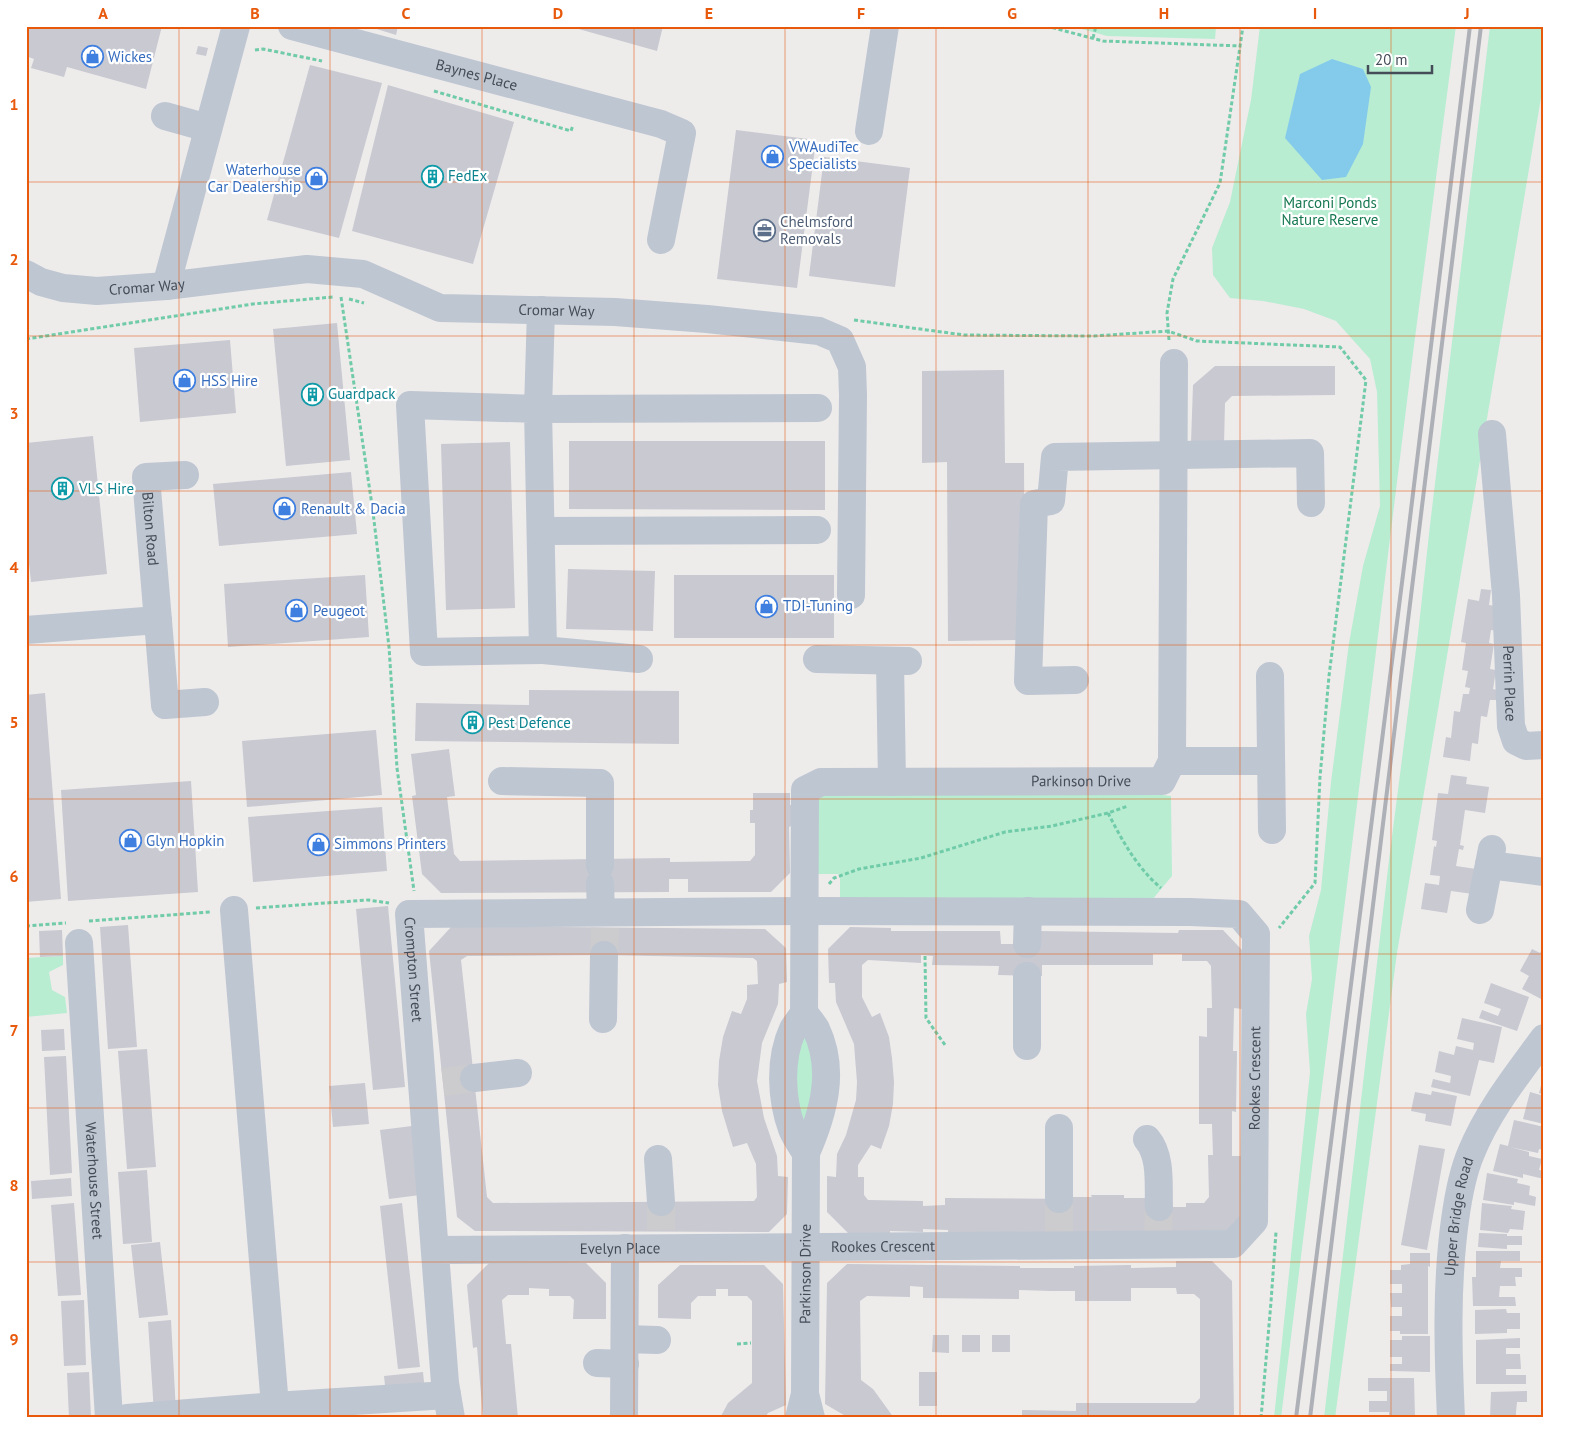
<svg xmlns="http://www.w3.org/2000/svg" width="1570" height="1444" viewBox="0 0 1570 1444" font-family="'PT Sans',sans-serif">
<rect width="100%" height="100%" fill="#eeebeb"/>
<path fill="#b8edd2" d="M1083,26H1220L1216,27L1215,39L1107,36L1082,29Z
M1260,26H1456L1413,353L1281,1418H1274L1310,1072L1306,1014L1312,979L1309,936L1321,890L1331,782L1349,643L1363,566L1380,506L1377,392L1370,359L1336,321L1304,309L1263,301L1230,298L1213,275L1212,248L1230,202L1251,100Z
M1490,26H1544V80L1397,953L1335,1418H1324L1389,860L1418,634L1430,525Z
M826,790L1128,791L1171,796L1172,876L1152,900H840V874H805L807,810Z
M63,956V965L49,972L52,990L65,997L67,1013L26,1017V958Z
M807,1031L818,1080L802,1130L791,1064Z"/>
<path fill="#84cbeb" d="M1332,59L1363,69L1371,87L1363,144L1346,177L1322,180L1285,138L1300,74Z"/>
<path fill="#c8c9d1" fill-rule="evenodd" d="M26,26H162L146,89L67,67L64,77L31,68L34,59L26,56Z
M367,26H398L396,35Z
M568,26H663L657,51Z
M198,46L208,48L206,56L196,54Z
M310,65L382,83L339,238L267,220Z
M388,85L514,122L473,264L352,231Z
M736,130L816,140L797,288L717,279Z
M824,157L910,168L895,287L809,276Z
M337,323L350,460L286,466L273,329Z
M230,340L236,413L140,422L134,348Z
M1215,366H1335V395L1232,396L1225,403L1224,444L1191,443L1193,385Z
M1004,370L1005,463H1024L1025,640L948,641L947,462L922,463V371Z
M93,436L107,574L31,582L26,535V443Z
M569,441H825V510L569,509Z
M510,442L515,608L446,610L441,444Z
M351,472L357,534L219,546L213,484Z
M568,569L655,571L653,631L566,629Z
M365,575L369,637L228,647L224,584Z
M674,575H834V638H674Z
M1481,589L1491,590L1489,605L1501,607L1497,631L1491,630L1489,643L1494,644L1490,669L1496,670L1493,689L1497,690L1496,700H1490L1487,717L1481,716L1478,744L1472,743L1470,761L1443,757L1446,737L1451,738L1454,711L1460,712L1463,694H1469L1470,688L1465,687L1468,671L1462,670L1466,643L1461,642L1468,599L1479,601Z
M529,690L679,691V744L415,741L416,703L529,705Z
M45,693L61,899L26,902V695Z
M376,730L382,795L247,807L242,741Z
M449,749L455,796L447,797L454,854L460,861L670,858V862L750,861L755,855V823H750V810H753V793H790V805H793V825L789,827L790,873L771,892H688V879H669V892L441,893L422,874L412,796L416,795L411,754Z
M1451,775L1467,777L1466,784L1489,787L1485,813L1465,810L1460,845L1464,846L1463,850L1459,849L1456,866L1476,869L1473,894L1451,891L1447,913L1421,909L1425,883L1439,885L1440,876L1430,875L1434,846L1436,847L1437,841L1432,840L1438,793L1448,794Z
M191,781L198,892L68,901L61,790Z
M382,807L387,871L253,882L248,817Z
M388,906L405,1087L373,1090L356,909Z
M128,925L137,1047L108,1049L100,927Z
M452,926L765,929L786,948L787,982L779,984L778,1004L762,1043L757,1081L764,1118L777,1156L778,1176L788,1177L787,1214L769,1232L475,1231L457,1217L429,951ZM604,955L753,958L757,961L758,984L747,985V999L741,1014L732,1011L723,1037L719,1061L718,1085L722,1111L733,1147L747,1143L756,1164L757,1197L754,1201L493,1203L487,1197L461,960L467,956Z
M850,927L891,928V931H1000L1001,944H1039V931L1178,933L1179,930H1223L1242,950V1009L1234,1008L1233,1051H1237L1236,1112L1232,1111V1156H1243V1214L1223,1236L948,1234V1230L923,1229V1232L890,1231V1235H850L827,1212V1176L836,1177L837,1154L846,1135L856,1100L857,1082L854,1044L836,1002L835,983H829L828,949ZM1153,954H1182V961H1207L1211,966L1212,1008H1207V1037L1199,1036V1124H1212L1213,1155H1208L1209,1197L1204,1203H1186V1207H1156V1198H1124V1195H1091L1092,1197H1073V1199L945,1198V1205L923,1206V1201L868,1200L864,1195V1177H858V1165L871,1145L881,1149L889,1126L893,1104L894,1082L892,1058L889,1037L880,1013L872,1017L862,997V965L868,960L921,963V955L933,956L932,965L999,966L998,975L1042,976V965H1153Z
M62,930L63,956L40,957L39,931Z
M1544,946V999L1543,1000L1522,989L1529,976L1520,971L1532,949L1540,953Z
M1491,983L1529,997L1517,1031L1479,1018L1482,1010L1498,1016L1501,1009L1484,1003Z
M1462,1018L1502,1027L1494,1063L1479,1060L1470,1096L1431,1087L1433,1079L1450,1083L1451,1076L1435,1072L1439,1051L1454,1055L1456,1046L1473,1050L1474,1043L1457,1039Z
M64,1029L65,1050L42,1051L41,1030Z
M147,1049L156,1167L127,1169L118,1051Z
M66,1056L72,1173L50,1175L44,1057Z
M1543,1078H1544V1095L1539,1093Z
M365,1083L369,1124L333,1127L329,1086Z
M1432,1091L1457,1096L1451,1126L1425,1121L1426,1114L1411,1111L1415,1092L1431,1095Z
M1530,1092L1544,1096V1124L1523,1119Z
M1514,1120L1544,1127V1150L1539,1149L1538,1153L1510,1147L1529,1152V1156L1542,1159L1539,1170L1544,1171V1179L1523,1174V1178L1493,1171L1500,1144L1508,1146Z
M412,1126L420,1195L389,1199L380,1130Z
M1419,1145L1445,1149L1427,1250L1401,1245Z
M147,1170L152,1242L123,1244L118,1172Z
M1487,1173L1518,1179L1517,1183L1530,1186L1529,1195L1536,1197L1535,1206L1514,1202V1205L1483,1200Z
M71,1178L72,1196L32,1199L31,1181Z
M74,1203L81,1295L58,1296L51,1205Z
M402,1203L420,1367L398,1369L380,1206Z
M1482,1203L1512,1206L1511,1209L1525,1211L1523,1230L1510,1229L1508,1233L1480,1230Z
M1479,1233L1507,1234V1236H1522V1245H1507V1249L1478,1247Z
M160,1242L168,1315L139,1318L131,1245Z
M1476,1251H1520V1261H1501L1500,1268H1522V1277H1515L1516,1286H1500L1499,1297H1515L1516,1306H1473L1472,1277H1476Z
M1410,1253H1430V1267L1428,1266V1334H1400V1331H1390V1316H1402V1307H1391L1390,1293H1402V1284H1390V1270H1401V1265L1410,1264Z
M1176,1261H1212L1232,1281L1234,1418H1022V1410L1076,1411V1403H1195L1200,1398V1299L1194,1294H1177L1176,1288H1131V1301H1075V1291H1051L1019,1290V1299L923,1298V1287L910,1286V1297L867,1296L860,1301L861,1380L873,1389L894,1418H849L825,1404L827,1283L847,1264L1020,1266V1268H1074V1266L1131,1265V1268L1176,1267Z
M489,1263H586L606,1283V1319H573L574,1300L570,1296H549V1289L529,1288V1295H508L502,1300L506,1344H511L518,1418H483L477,1347L473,1348L467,1285Z
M680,1265H764L783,1284L786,1405L768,1413L765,1418H720L728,1403L752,1383V1301L747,1296H728V1289H716V1296H698L691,1303V1319L658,1318V1285Z
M84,1300L86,1365L64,1366L61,1301Z
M1506,1309L1507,1313H1520V1329H1507V1333L1475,1334V1310Z
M171,1320L176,1412L154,1413L148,1322Z
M933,1335H949V1353L932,1352Z
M962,1335H980V1352H962Z
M992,1335H1010V1352H992Z
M1402,1336H1430V1372L1390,1371V1364H1402V1357H1390V1340H1402Z
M1520,1338V1348H1506V1354H1520L1521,1369H1506V1375H1526V1384H1476V1340Z
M89,1372L91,1418H69L67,1373Z
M423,1372L425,1392L386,1396L384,1376Z
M919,1372H937V1406H919Z
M1368,1378H1414L1415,1418H1389V1412H1369V1401H1387V1391H1368Z
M1527,1391V1402H1517L1516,1412V1415H1529V1418H1490L1491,1392Z"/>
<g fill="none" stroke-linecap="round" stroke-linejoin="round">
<path stroke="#cccbce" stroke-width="28" stroke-dasharray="28 14" stroke-linecap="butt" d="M604,955L605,928
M443,1082L474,1078
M661,1202V1231
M1059,1233V1199
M1158,1233L1159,1207"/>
<path stroke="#70cba8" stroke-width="3" stroke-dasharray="4 2.5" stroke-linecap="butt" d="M1046,26L1103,41L1241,46
M1093,38L1096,26
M255,50L263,49L322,61
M434,91L571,131L573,125
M341,297L373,512L389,647L397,768L414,891
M349,299L364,303
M854,320L964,335L1094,336L1168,331L1197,341L1340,347L1366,380L1329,676L1320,777L1315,883L1279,928
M26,339L253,304L333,297
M1169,340L1167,313L1173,279L1220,183L1243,26
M1108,813C1122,840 1137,868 1161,888
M829,884L834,878L859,869L921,858L1005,832L1052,826L1108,813L1128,806
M256,908L368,900L389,903
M89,921L210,912
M26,926L66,923
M925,956L926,1018L945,1045
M737,1344L751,1343
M1261,1418L1271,1302L1276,1232"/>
<g stroke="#bec6d1" stroke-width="28">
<path id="s1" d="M292,26L661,124L682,133L661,240"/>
<path d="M165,116L208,128"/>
<path d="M869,131L885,26"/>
<path id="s2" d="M26,274L41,282L63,288L97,291L166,286L307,269L363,274L440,308L615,312L707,319L819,331L840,340L852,367L853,395L851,595"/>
<path d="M166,286L236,26"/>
<path d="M541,310L538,409L543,650L424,652L410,405L538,409L818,408"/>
<path id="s3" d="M1492,434L1506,595L1511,726L1516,741L1526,746L1544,745"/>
<path id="s4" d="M185,475L146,477L165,705L205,702"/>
<path d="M541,531L817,530"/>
<path d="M26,630L158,620"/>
<path d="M543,650L639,659"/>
<path d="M817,659L908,661"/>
<path d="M890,661L892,782"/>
<path d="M1270,676L1272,830"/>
<path d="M1075,680L1028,681L1034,504L1051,501L1055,457L1310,453L1311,503"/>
<path d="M1172,761H1271"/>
<path d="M502,781L600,783V865"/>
<path d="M1489,865L1544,872"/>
<path d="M600,884L601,912"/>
<path d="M234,910L275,1406"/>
<path d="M1480,910L1492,849"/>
<path id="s5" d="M79,943L109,1418"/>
<path d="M1027,944L1028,911"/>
<path d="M1027,976V1046"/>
<path id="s6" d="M804,1013L805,790L821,782L1162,781L1172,761L1174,363"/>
<path d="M603,1019L604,955"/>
<path d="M474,1078L518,1073"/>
<path d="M1059,1128V1199"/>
<path d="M1147,1139C1162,1157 1158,1185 1159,1207"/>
<path d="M658,1159L661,1202"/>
<path id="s7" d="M435,1250L1233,1244L1254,1221L1256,934L1239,914L1190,912L805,911L409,914L445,1383L451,1418"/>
<path d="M625,1339L657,1340"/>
<path d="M597,1363L625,1364"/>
<path id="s8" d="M805,1394L806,1153C823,1114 836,1071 816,1029C813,1024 808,1018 804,1013C801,1018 796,1024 793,1029C779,1059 781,1099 792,1129C795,1137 801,1145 806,1153"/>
<path d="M127,1418L275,1406L447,1395"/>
<path d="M624,1418L625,1248"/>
<path d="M799,1418L805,1394L811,1418"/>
<path id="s9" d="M1451,1418C1448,1352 1446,1285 1455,1220C1458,1198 1462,1174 1471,1153C1488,1111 1517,1075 1544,1038"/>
</g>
<path stroke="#adb0b6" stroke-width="4" d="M1296,1418L1406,551L1470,26
M1310,1418L1481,26"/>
</g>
<path fill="none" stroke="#e8590c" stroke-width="1" stroke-opacity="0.55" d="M179,26V1418M330,26V1418M482,26V1418M634,26V1418M785,26V1418M936,26V1418M1088,26V1418M1240,26V1418M1391,26V1418M26,182H1544M26,336H1544M26,491H1544M26,645H1544M26,799H1544M26,954H1544M26,1108H1544M26,1262H1544"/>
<defs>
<symbol id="shop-ring" viewBox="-11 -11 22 22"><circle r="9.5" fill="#fff" stroke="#3f7fe0" stroke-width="1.5"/><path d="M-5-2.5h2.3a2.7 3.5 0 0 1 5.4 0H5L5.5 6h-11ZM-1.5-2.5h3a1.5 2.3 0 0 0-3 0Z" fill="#3f7fe0"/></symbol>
<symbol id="building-ring" viewBox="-11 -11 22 22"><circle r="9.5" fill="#fff" stroke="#0f9aa8" stroke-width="1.5"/><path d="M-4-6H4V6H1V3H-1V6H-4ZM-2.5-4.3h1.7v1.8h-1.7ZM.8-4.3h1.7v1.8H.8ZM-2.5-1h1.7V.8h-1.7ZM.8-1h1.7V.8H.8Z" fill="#0f9aa8"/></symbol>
<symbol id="office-ring" viewBox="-11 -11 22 22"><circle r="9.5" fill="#fff" stroke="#5c6f8a" stroke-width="1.5"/><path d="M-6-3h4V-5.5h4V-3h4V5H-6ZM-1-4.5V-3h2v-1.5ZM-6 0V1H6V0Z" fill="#5c6f8a"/></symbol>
</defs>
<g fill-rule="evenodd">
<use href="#shop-ring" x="80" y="44" width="25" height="25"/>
<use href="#shop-ring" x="760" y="144" width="25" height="25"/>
<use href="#building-ring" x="420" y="164" width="25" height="25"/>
<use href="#shop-ring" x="304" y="166" width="25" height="25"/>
<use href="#office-ring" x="752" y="218" width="25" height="25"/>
<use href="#shop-ring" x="172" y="368" width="25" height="25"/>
<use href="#building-ring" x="300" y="382" width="25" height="25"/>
<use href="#building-ring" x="50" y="476" width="25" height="25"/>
<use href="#shop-ring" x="272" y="496" width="25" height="25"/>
<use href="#shop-ring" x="754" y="594" width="25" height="25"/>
<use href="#shop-ring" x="284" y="598" width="25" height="25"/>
<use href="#building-ring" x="460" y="710" width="25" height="25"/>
<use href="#shop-ring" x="118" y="828" width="25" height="25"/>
<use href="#shop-ring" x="306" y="832" width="25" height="25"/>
</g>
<g text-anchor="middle" stroke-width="4.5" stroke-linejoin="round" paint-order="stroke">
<g font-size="15" fill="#366cbe" stroke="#fff" text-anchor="start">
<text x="108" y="62">Wickes</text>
<text x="789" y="152">VWAudiTec<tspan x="789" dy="17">Specialists</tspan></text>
<text x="301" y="175" text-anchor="end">Waterhouse<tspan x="301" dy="17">Car Dealership</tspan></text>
<text x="201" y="386">HSS Hire</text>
<text x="301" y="514">Renault &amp; Dacia</text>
<text x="783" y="611">TDI-Tuning</text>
<text x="313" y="616">Peugeot</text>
<text x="146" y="846">Glyn Hopkin</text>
<text x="334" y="849">Simmons Printers</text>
</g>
<g font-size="15" fill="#444c58" stroke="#fff">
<text dy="5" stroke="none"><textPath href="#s1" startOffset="191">Baynes Place</textPath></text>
<text dy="5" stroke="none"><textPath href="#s2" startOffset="124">Cromar Way</textPath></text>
<text dy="5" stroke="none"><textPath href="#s2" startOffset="542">Cromar Way</textPath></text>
<text dy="5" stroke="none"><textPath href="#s4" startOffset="91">Bilton Road</textPath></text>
<text dy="5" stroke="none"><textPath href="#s3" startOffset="250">Perrin Place</textPath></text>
<text dy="5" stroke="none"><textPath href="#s6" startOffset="501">Parkinson Drive</textPath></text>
<text dy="5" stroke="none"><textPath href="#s7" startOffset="2028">Crompton Street</textPath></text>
<text dy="5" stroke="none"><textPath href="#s7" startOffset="972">Rookes Crescent</textPath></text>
<text dy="5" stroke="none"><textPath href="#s5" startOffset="238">Waterhouse Street</textPath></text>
<text dy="5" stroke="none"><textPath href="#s9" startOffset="202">Upper Bridge Road</textPath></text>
<text dy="5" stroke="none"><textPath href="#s7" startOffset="448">Rookes Crescent</textPath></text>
<text dy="5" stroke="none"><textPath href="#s7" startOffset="185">Evelyn Place</textPath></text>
<text dy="5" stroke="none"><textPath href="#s8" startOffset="120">Parkinson Drive</textPath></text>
</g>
<g font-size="15" fill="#0d838f" stroke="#fff" text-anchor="start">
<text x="448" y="181">FedEx</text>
<text x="328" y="399">Guardpack</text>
<text x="79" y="494">VLS Hire</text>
<text x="488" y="728">Pest Defence</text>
</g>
<g font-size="15" fill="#167851" stroke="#fff">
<text x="1330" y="208">Marconi Ponds<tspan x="1330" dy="17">Nature Reserve</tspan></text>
</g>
<g font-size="15" fill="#4e5e75" stroke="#fff" text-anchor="start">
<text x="780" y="227">Chelmsford<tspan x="780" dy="17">Removals</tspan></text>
</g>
</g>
<rect width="1570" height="1444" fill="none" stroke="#ffffff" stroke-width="55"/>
<path d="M1368 65v8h64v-8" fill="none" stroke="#444c58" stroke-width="2.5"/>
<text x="1375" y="65" font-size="15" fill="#444c58" stroke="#ffffff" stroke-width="4" paint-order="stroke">20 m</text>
<rect x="28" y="28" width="1514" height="1388" fill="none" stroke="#e8590c" stroke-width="2"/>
<g font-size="16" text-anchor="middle" font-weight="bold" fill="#e8590c">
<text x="103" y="19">A</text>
<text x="255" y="19">B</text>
<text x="406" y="19">C</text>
<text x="558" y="19">D</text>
<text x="709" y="19">E</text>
<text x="861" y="19">F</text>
<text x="1012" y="19">G</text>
<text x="1164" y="19">H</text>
<text x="1315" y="19">I</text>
<text x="1467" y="19">J</text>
<text x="14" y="110">1</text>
<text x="14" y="265">2</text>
<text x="14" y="419">3</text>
<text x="14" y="573">4</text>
<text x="14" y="728">5</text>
<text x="14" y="882">6</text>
<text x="14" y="1036">7</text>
<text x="14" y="1191">8</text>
<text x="14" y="1345">9</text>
</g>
</svg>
